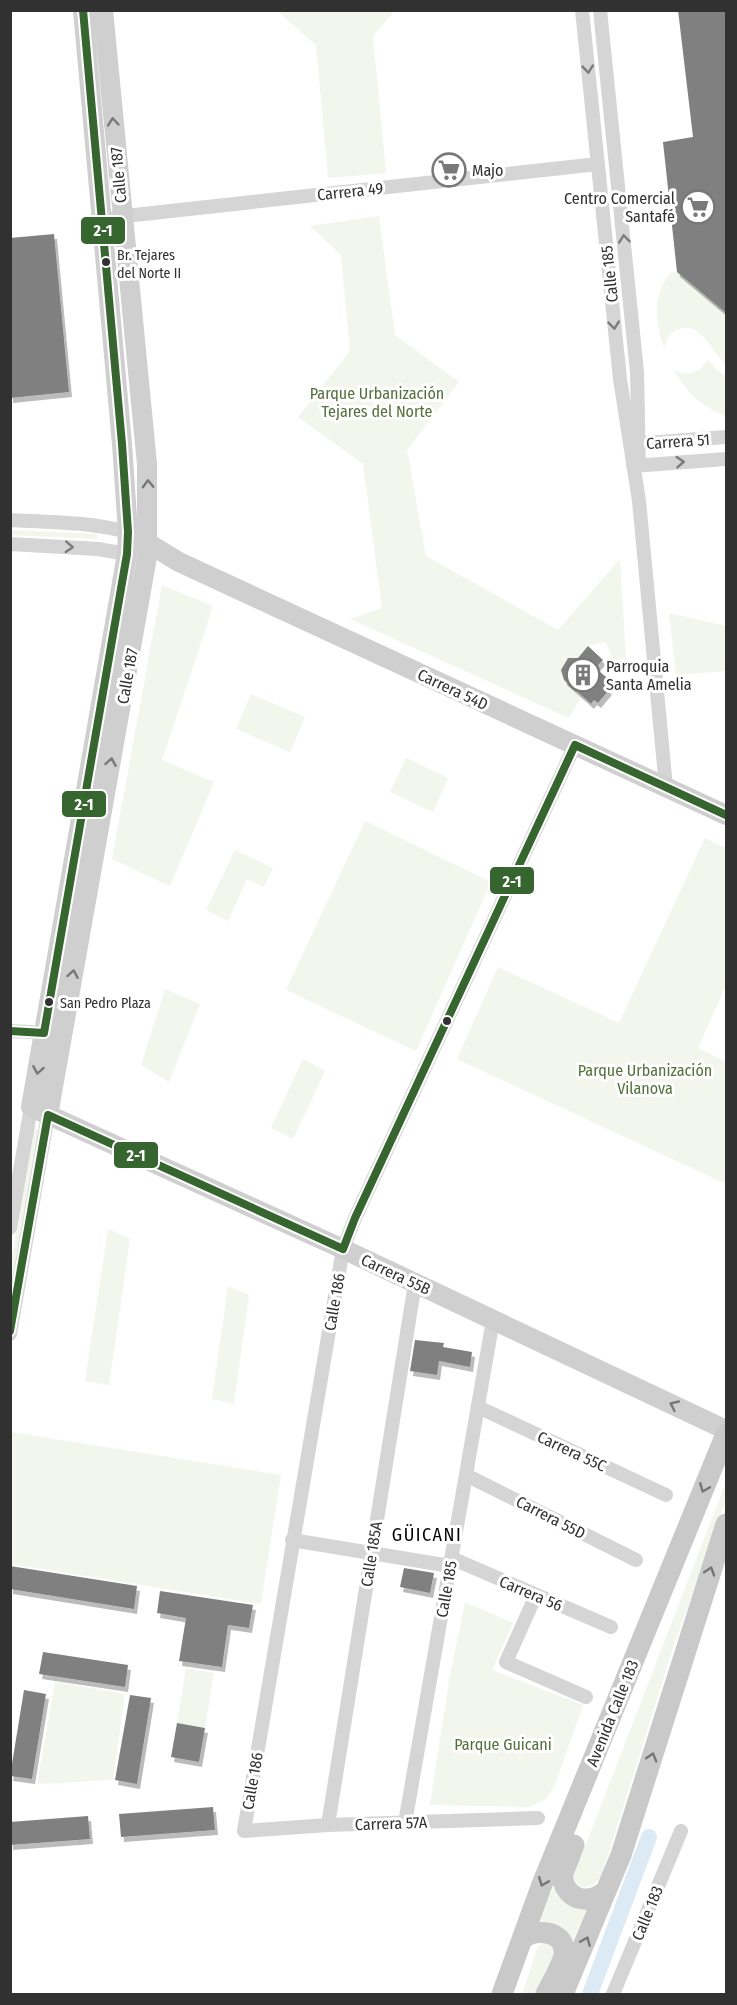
<svg xmlns="http://www.w3.org/2000/svg" width="737" height="2005" viewBox="0 0 737 2005" font-family="'Fira Sans Condensed',sans-serif">
<defs>
<filter id="shadow"><feDropShadow dx="3" dy="5" stdDeviation="0" flood-color="#0004"/></filter>
</defs>
<rect width="100%" height="100%" fill="#fff"/>
<path fill="#f2f6ed" d="M277,11H394L373,37L386,173L328,178L316,45Z
M379,216L395,335L459,382L407,450L426,556L558,630L620,559L626,659H620L621,670L618,671L606,642L588,646L578,658H568L564,680L582,696L569,718L350,619L382,608L363,464L298,417L350,351L341,255L310,226Z
M677,272L726,313V364C711,353 703,321 679,329C670,332 667,339 664,348C655,320 652,299 670,273Z
M708,359L716,369L726,377V416C698,404 689,395 674,370C688,377 701,373 708,359Z
M11,530L98,534L97,539L11,535Z
M162,585L213,606L162,760L214,782L170,886L112,859Z
M669,613L726,626V671L676,675Z
M251,694L305,717L290,752L236,729Z
M406,758L448,778L433,812L390,792Z
M365,821L491,882L416,1051L286,990Z
M705,838L726,848V985L698,1048L726,1062V1184L457,1059L498,967L619,1023Z
M235,850L273,868L264,887L247,879L228,921L206,910Z
M165,989L200,1004L169,1082L141,1065Z
M303,1059L325,1071L293,1139L271,1128Z
M35,1126L39,1131L11,1294V1263L33,1129Z
M108,1229L130,1239L109,1385L85,1381Z
M228,1286L249,1295L234,1404L212,1399Z
M11,1432L281,1475L261,1604L11,1564Z
M726,1482V1500L674,1645L601,1878L591,1886L580,1887L573,1878Z
M465,1602L513,1623L492,1670L583,1705L555,1785L546,1799L529,1807L430,1805L449,1681Z
M186,1668L214,1673L205,1728L177,1723Z
M55,1682L125,1694L113,1780L37,1784Z
M553,1888L589,1905L572,1942L536,1924Z
M546,1942L553,1946L555,1955L540,1994H522L538,1946Z"/>
<g fill="none" stroke-linecap="round" stroke-linejoin="round">
<path stroke="#dbeaf4" stroke-width="16" d="M590,1994L649,1837"/>
</g>
<path fill="#808080" filter="url(#shadow)" d="M678,10H726V313L677,272L663,142L693,137Z
M54,234L69,392L10,398V238Z
M588,646L603,660L595,668L610,680L605,686L609,690L598,703L594,700L591,704L564,680L561,670L568,658H578Z
M415,1340L444,1343L443,1347L472,1352L470,1367L439,1361L437,1375L410,1371Z
M10,1566L137,1586L134,1609L10,1589Z
M404,1568L434,1573L430,1593L400,1587Z
M160,1591L253,1605L249,1628L228,1625L222,1667L179,1661L186,1618L157,1613Z
M43,1652L128,1665L125,1687L39,1674Z
M24,1690L46,1694L32,1779L10,1776Z
M130,1695L151,1698L137,1784L115,1780Z
M177,1723L205,1728L199,1762L171,1757Z
M213,1807L215,1830L121,1837L119,1814Z
M88,1816L90,1839L10,1845V1822Z"/>
<g fill="none" stroke-linecap="round" stroke-linejoin="round">
<path stroke="#d5d5d5" stroke-width="14" d="M582,10L620,379L639,501L666,787
M600,10L637,372L639,466
M116,217L598,164
M633,444L726,437
M633,466L726,459
M10,520C50,522 90,522 128,532
M10,544L98,549L127,554
M10,1031L50,1033
M10,1228L31,1107
M10,1334L48,1115
M478,1407L666,1495
M466,1475L636,1560
M292,1540L450,1566
M451,1558L611,1627
M536,1595L506,1662L586,1697
M538,1818L328,1825L244,1831L343,1249L355,1218L575,745
M405,1823L493,1320
M328,1825L415,1283
M613,1994L681,1831"/>
<path stroke="#cfcfcf" stroke-width="20" d="M83,10L122,444L128,532L127,554L31,1107L343,1249L726,1430
M138,537L179,562L726,815
M48,1115L147,557V464L103,10"/>
<path stroke="#c9c9c9" stroke-width="21" d="M574,1845L562,1876C566,1901 588,1905 606,1891
M522,1939C536,1927 567,1931 564,1955C562,1966 551,1984 546,1994
M502,1994L541,1887L726,1434
M563,1994L621,1855L726,1524"/>
<defs>
<path id="bus-1" d="M10,1031L44,1033L127,554L128,532L122,444L83,10
M10,1331L48,1115L343,1249L355,1218L575,745L726,815"/>
</defs>
<use href="#bus-1" stroke="#fff" stroke-width="12"/>
<use href="#bus-1" stroke="#36652f" stroke-width="8"/>
</g>
<defs><path id="oneway-chevron" d="M-2-3.5L2.5 0L-2 3.5" fill="none" stroke-width="1.6" stroke-linecap="round" stroke-linejoin="round" transform="scale(1.5)"/></defs>
<g stroke="#7b7b7b">
<use href="#oneway-chevron" transform="translate(588 69) rotate(84)"/>
<use href="#oneway-chevron" transform="translate(624 239) rotate(-96)"/>
<use href="#oneway-chevron" transform="translate(614 325) rotate(84)"/>
<use href="#oneway-chevron" transform="translate(680 462) rotate(-4)"/>
<use href="#oneway-chevron" transform="translate(69 547) rotate(3)"/>
</g>
<g stroke="#787878">
<use href="#oneway-chevron" transform="translate(113 122) rotate(-95)"/>
<use href="#oneway-chevron" transform="translate(148 484) rotate(-92)"/>
<use href="#oneway-chevron" transform="translate(111 762) rotate(-80)"/>
<use href="#oneway-chevron" transform="translate(73 974) rotate(-80)"/>
<use href="#oneway-chevron" transform="translate(38 1070) rotate(100)"/>
<use href="#oneway-chevron" transform="translate(674 1405) rotate(-155)"/>
</g>
<g stroke="#757575">
<use href="#oneway-chevron" transform="translate(704 1488) rotate(112)"/>
<use href="#oneway-chevron" transform="translate(710 1571) rotate(-72)"/>
<use href="#oneway-chevron" transform="translate(652 1757) rotate(-73)"/>
<use href="#oneway-chevron" transform="translate(543 1882) rotate(112)"/>
<use href="#oneway-chevron" transform="translate(586 1941) rotate(-67)"/>
</g>
<defs>
<symbol id="supermarket-ring" viewBox="-11 -11 22 22"><circle r="9.5" fill="#fff" stroke="#797979" stroke-width="1.5"/><path d="M-6-5.5h2.5l.6 2H6L4.5 2H-2.5L-4.4-4H-6ZM-1.5 3.2a1.3 1.3 0 1 0 .1 0ZM3 3.2a1.3 1.3 0 1 0 .1 0Z" fill="#797979"/></symbol>
<symbol id="building-ring" viewBox="-11 -11 22 22"><circle r="9.5" fill="#fff" stroke="#797979" stroke-width="1.5"/><path d="M-4-6H4V6H1V3H-1V6H-4ZM-2.5-4.3h1.7v1.8h-1.7ZM.8-4.3h1.7v1.8H.8ZM-2.5-1h1.7V.8h-1.7ZM.8-1h1.7V.8H.8Z" fill="#797979"/></symbol>
</defs>
<g fill-rule="evenodd">
<use href="#supermarket-ring" x="430" y="151" width="38" height="38"/>
<use href="#supermarket-ring" x="679" y="188" width="38" height="38"/>
<use href="#building-ring" x="564" y="656" width="38" height="38"/>
</g>
<g fill="#313131" stroke="#fff" stroke-width="2">
<circle cx="106" cy="262" r="5"/>
<circle cx="49" cy="1002" r="5"/>
<circle cx="447" cy="1021" r="5"/>
</g>
<g text-anchor="middle" stroke-width="6" stroke-linejoin="round" paint-order="stroke">
<g font-size="14" fill="#313131" stroke="#fff" text-anchor="start">
<text x="117" y="260">Br. Tejares<tspan x="117" dy="18">del Norte II</tspan></text>
<text x="60" y="1008">San Pedro Plaza</text>
</g>
<g font-size="16" fill="#313131" stroke="#fff" text-anchor="start">
<text x="472" y="176">Majo</text>
<text x="675" y="204" text-anchor="end">Centro Comercial<tspan x="675" dy="18">Santafé</tspan></text>
<text x="606" y="672">Parroquia<tspan x="606" dy="18">Santa Amelia</tspan></text>
</g>
<g font-size="16" fill="#313131" stroke="#fff">
<text transform="translate(118 175) rotate(-95)" y="6">Calle 187</text>
<text transform="translate(350 191) rotate(-6)" y="6">Carrera 49</text>
<text transform="translate(609 274) rotate(-96)" y="6">Calle 185</text>
<text transform="translate(678 441) rotate(-4)" y="6">Carrera 51</text>
<text transform="translate(127 676) rotate(-80)" y="6">Calle 187</text>
<text transform="translate(453 689) rotate(25)" y="6">Carrera 54D</text>
<text transform="translate(396 1274) rotate(25)" y="6">Carrera 55B</text>
<text transform="translate(334 1302) rotate(-80)" y="6">Calle 186</text>
<text transform="translate(572 1451) rotate(25)" y="6">Carrera 55C</text>
<text transform="translate(551 1517) rotate(27)" y="6">Carrera 55D</text>
<text transform="translate(371 1554) rotate(-81)" y="6">Calle 185A</text>
<text transform="translate(446 1589) rotate(-80)" y="6">Calle 185</text>
<text transform="translate(531 1593) rotate(23)" y="6">Carrera 56</text>
<text transform="translate(612 1713) rotate(-68)" y="6">Avenida Calle 183</text>
<text transform="translate(252 1781) rotate(-80)" y="6">Calle 186</text>
<text transform="translate(391 1823) rotate(-2)" y="6">Carrera 57A</text>
<text transform="translate(647 1913) rotate(-68)" y="6">Calle 183</text>
</g>
<g font-size="16" fill="#54703b" stroke="#fff">
<text x="377" y="399">Parque Urbanización<tspan x="377" dy="18">Tejares del Norte</tspan></text>
<text x="645" y="1076">Parque Urbanización<tspan x="645" dy="18">Vilanova</tspan></text>
<text x="503" y="1750">Parque Guicani</text>
</g>
<g font-size="18" letter-spacing="1.5" fill="#000" stroke="#fff">
<text x="427" y="1541">GÜICANI</text>
</g>
</g>
<g stroke="#fff" stroke-width="2">
<rect x="80" y="216" width="46" height="29" rx="6" fill="#36652f"/>
<rect x="61" y="790" width="46" height="28" rx="6" fill="#36652f"/>
<rect x="489" y="866" width="46" height="29" rx="6" fill="#36652f"/>
<rect x="113" y="1141" width="46" height="28" rx="6" fill="#36652f"/>
</g>
<g font-size="16" text-anchor="middle" font-weight="bold" fill="#fff">
<text x="103" y="236">2-1</text>
<text x="84" y="810">2-1</text>
<text x="512" y="887">2-1</text>
<text x="136" y="1161">2-1</text>
</g>
<rect width="737" height="2005" fill="none" stroke="#313131" stroke-width="24"/>
</svg>
